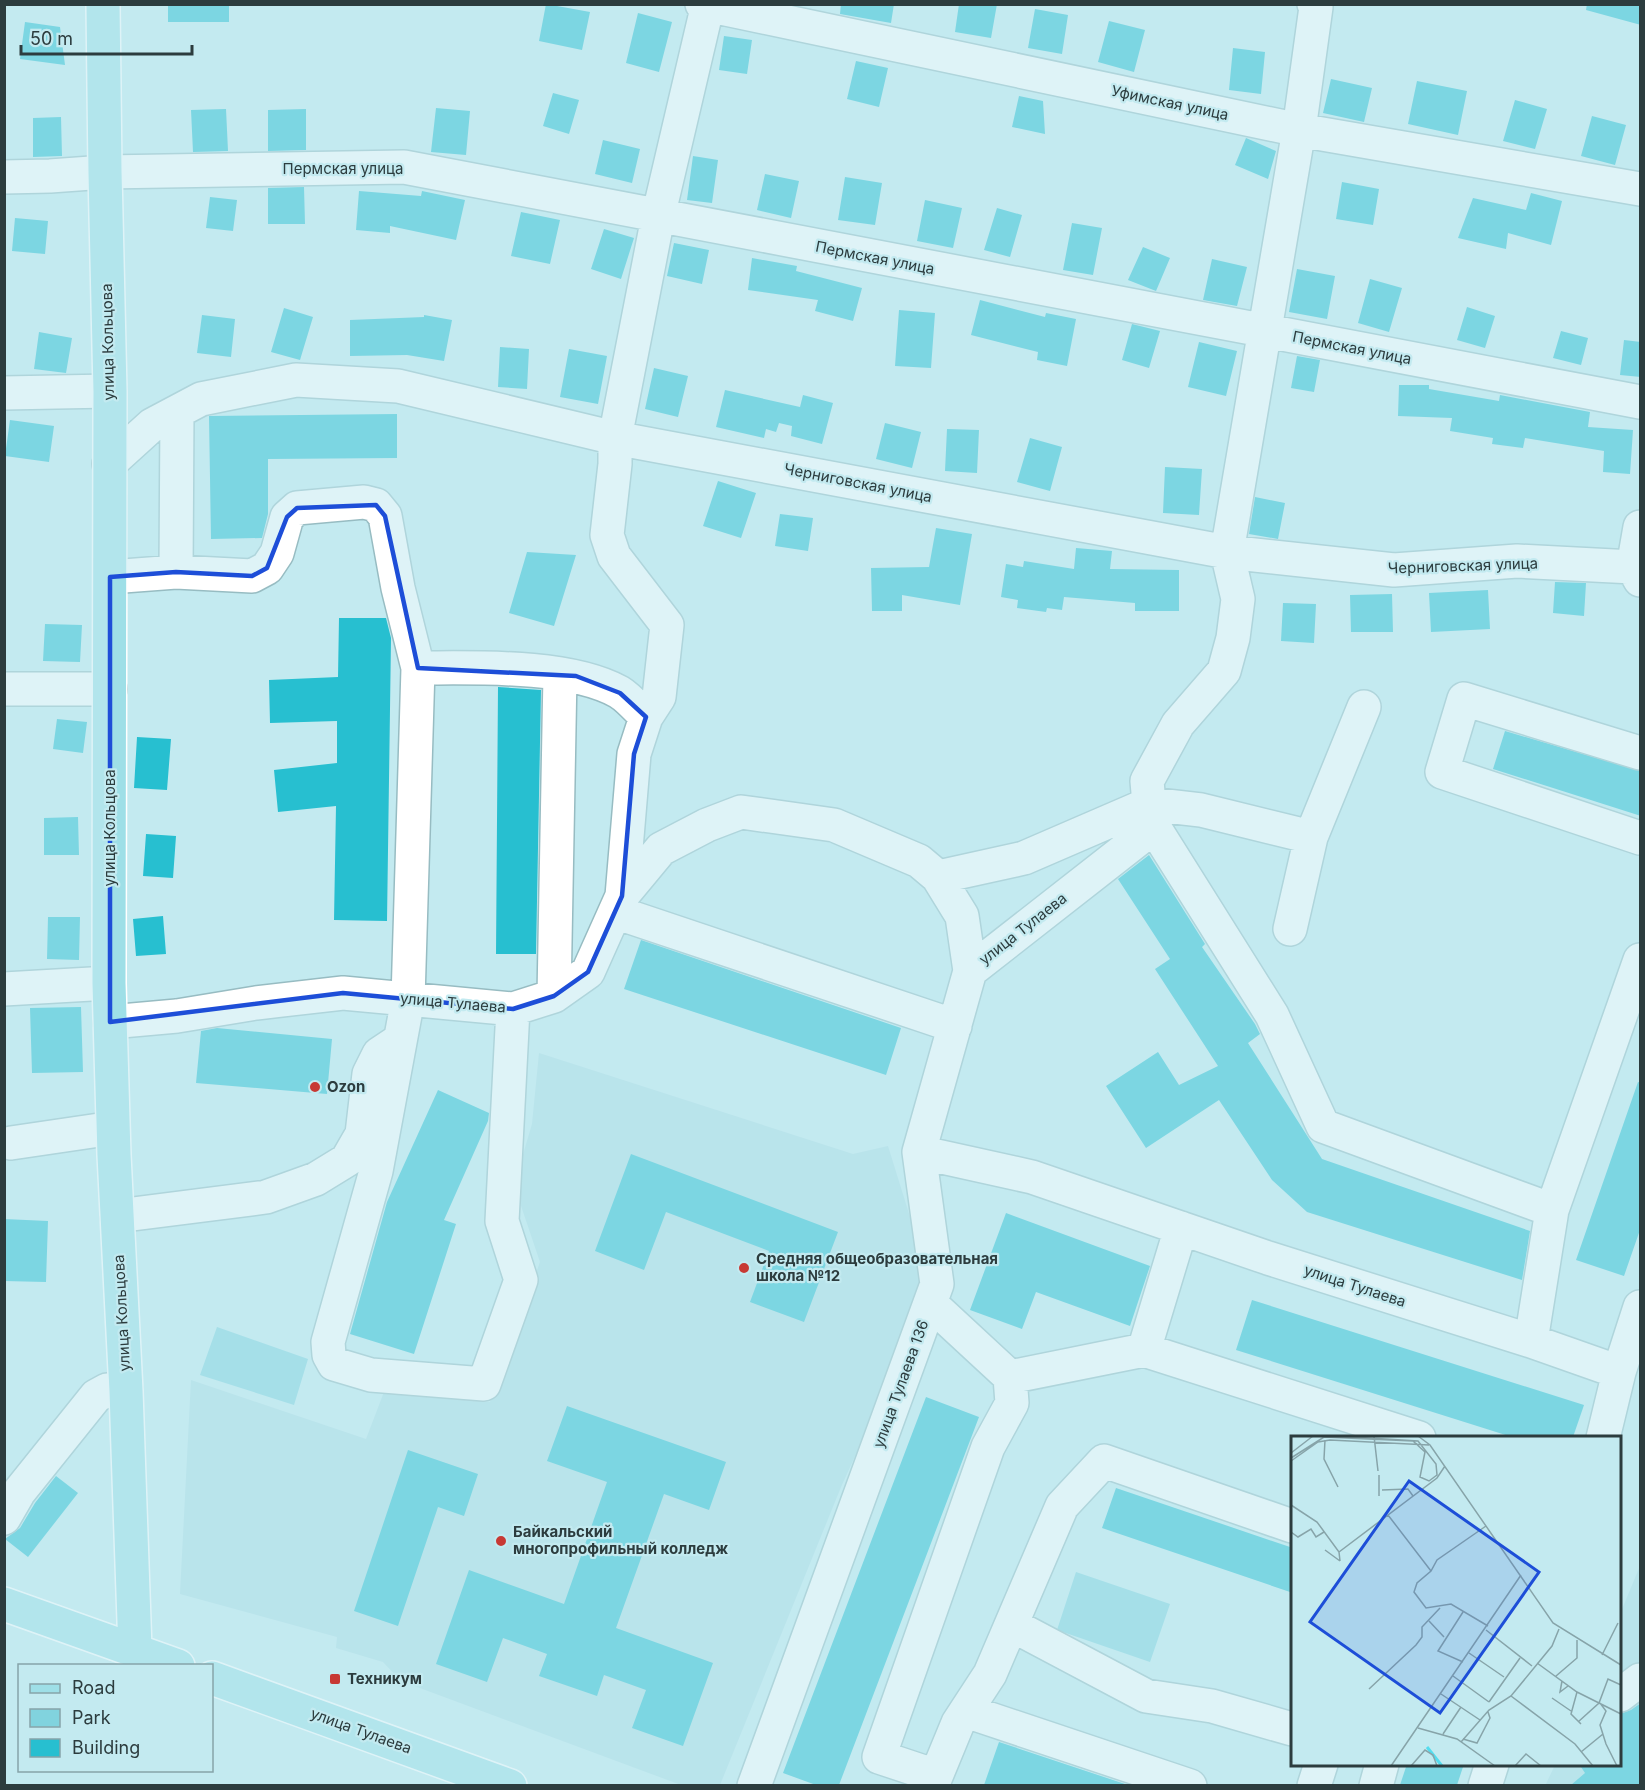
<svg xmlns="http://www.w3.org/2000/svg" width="1645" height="1790" viewBox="0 0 1645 1790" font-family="Inter,sans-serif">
<rect width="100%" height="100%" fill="#c3eaf0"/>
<path fill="#aedde4" d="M539,1053L853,1154L888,1146L924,1262L906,1344L841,1487L720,1785H681L401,1681L383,1662L336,1648L337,1637L180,1594L191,1380L366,1439L384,1392L490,1402L540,1262L514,1185L532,1124Z
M1640,1566V1785L1545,1786L1555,1765L1620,1764V1614Z"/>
<path fill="#81d3de" d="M217,1327L308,1359L294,1405L200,1375Z
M1076,1572L1170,1604L1150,1662L1057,1630Z"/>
<path fill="#27bfd0" d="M168,4H229V22H168Z
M546,4L590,12L582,50L539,41Z
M841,4H894L891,23L840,14Z
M959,4H997L991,38L955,32Z
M1587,4H1641V25L1586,10Z
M1035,9L1068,15L1062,54L1028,48Z
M638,13L672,22L659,72L626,63Z
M1109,21L1145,30L1134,72L1098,62Z
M25,22L60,27L65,65L20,59Z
M724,36L752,40L747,74L719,70Z
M1233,48L1265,52L1261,94L1229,90Z
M856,61L888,68L879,107L847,99Z
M1331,79L1372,88L1364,122L1323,113Z
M1417,81L1467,91L1458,135L1408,124Z
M553,93L579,100L569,134L543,126Z
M1019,96L1043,101L1045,134L1012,127Z
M1515,100L1547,109L1535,149L1503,141Z
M436,108L470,111L466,155L431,152Z
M226,109L228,151L193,152L191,110Z
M306,109V150L268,151V110Z
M1592,116L1626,125L1615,165L1581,156Z
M61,117L62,156L33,157V118Z
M1246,138L1276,151L1268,179L1235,165Z
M603,140L640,149L632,183L595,174Z
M693,156L718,160L712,203L687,200Z
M765,174L799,181L791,218L757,210Z
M845,177L882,183L875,225L838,220Z
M1342,182L1379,189L1373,225L1336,219Z
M304,187L305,224H268V188Z
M359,191L421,196L422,191L465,200L456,240L390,226V233L356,230Z
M1531,193L1562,201L1551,245L1508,233L1506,249L1458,238L1473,198L1526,210Z
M210,197L237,200L233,231L206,228Z
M925,200L962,208L953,248L917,241Z
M997,208L1022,215L1010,257L984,250Z
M521,212L560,220L550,264L511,256Z
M15,218L48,221L45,254L12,251Z
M1072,223L1102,228L1093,275L1063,270Z
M604,229L634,238L621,279L591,269Z
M674,243L709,250L702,284L667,276Z
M1143,247L1170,258L1156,291L1128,280Z
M752,258L797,266L796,271L862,288L853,321L815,311L818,300L748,290Z
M1212,259L1247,267L1237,306L1203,300Z
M1297,269L1335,276L1327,319L1289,312Z
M1370,279L1402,288L1389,332L1358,323Z
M980,300L1045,317L1046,313L1076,319L1067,366L1037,360L1038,352L971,335Z
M1467,307L1495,316L1485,348L1457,340Z
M284,308L313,317L300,360L271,352Z
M899,310L935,313L931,368L895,366Z
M202,315L235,319L231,357L197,353Z
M424,315L452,320L444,361L407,355L350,356V320L424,317Z
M1132,324L1160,331L1149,368L1122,360Z
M1561,331L1588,338L1581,365L1553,358Z
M39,332L72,338L66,373L34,369Z
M1624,340L1641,342V377L1620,375Z
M1199,342L1237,351L1226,396L1188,387Z
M500,347L529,349L527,389L498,387Z
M569,349L607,356L598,404L560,397Z
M1297,356L1320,360L1314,392L1291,388Z
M654,368L688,376L678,417L645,409Z
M1399,385H1429V389L1499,401L1500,395L1590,412L1588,427L1633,430L1630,474L1603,472L1604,451L1525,438L1523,448L1492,444L1493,438L1450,431L1452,418L1398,416Z
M725,390L800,407L803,395L833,403L822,444L791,436L792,426L779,423L776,432L766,429L764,438L716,427Z
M397,414V458L268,459V514L262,538L211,539L209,416Z
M10,420L54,426L49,462L5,456Z
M885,423L921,432L912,468L876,459Z
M947,429L979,430L977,473L945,471Z
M1030,438L1062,447L1050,491L1017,482Z
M1165,467L1202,469L1199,515L1163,513Z
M718,481L756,493L741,538L703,526Z
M1255,497L1285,503L1278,539L1249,534Z
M780,514L813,518L808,551L775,546Z
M936,528L972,534L960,605L902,595V611H872L871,568L929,567Z
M1076,548L1112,551L1110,569L1179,570V611H1135V603L1064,597L1062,610L1047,608L1046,612L1017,608L1018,600L1001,597L1006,564L1023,567L1024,561L1074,569Z
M527,552L576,555L554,626L509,613Z
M1555,582L1586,583L1584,616L1553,613Z
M1488,590L1490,629L1431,632L1429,593Z
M1392,594L1393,632H1351L1350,595Z
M1283,603L1316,604L1314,643L1281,641Z
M339,618H386L391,638L387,921L334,920L336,806L278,812L274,770L337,763V721L270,723L269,680L338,677Z
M45,624L82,625L80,662L43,661Z
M498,687L541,690L536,954H496Z
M57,719L87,722L83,753L53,749Z
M1505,731L1641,771V816L1493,769Z
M137,737L171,739L167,790L134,788Z
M78,817L79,855H44V818Z
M146,834L176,836L173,878L143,876Z
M1149,855L1205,944L1202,947L1255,1024L1260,1034L1248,1043L1322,1159L1530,1231L1522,1280L1307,1212L1272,1180L1219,1100L1146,1148L1106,1086L1158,1052L1179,1085L1218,1066L1155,969L1170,959L1118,879Z
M163,916L166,954L136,956L133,919Z
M48,917H80L79,960L47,959Z
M641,940L901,1028L886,1075L624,989Z
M81,1007L83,1072L32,1073L30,1008Z
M217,1028L332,1039L327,1094L196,1083L201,1031Z
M1638,1082L1641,1083V1227L1624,1276L1576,1260Z
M438,1090L489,1113L488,1121L444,1220L456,1224L414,1354L350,1334L387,1202Z
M631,1154L838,1232L804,1322L750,1302L769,1251L666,1212L644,1270L595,1251Z
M1006,1213L1150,1266L1130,1326L1036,1292L1022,1329L970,1310Z
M4,1219L48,1221L46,1282L4,1281Z
M1252,1300L1584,1405L1573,1437H1512L1236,1350Z
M926,1397L979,1417L839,1785H816L783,1773Z
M567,1406L726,1462L709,1510L664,1494L616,1628L713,1663L683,1746L632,1728L646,1690L604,1675L597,1696L539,1676L547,1654L503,1638L487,1682L436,1664L469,1570L564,1604L607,1482L547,1461Z
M408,1450L478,1474L464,1516L438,1507L398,1626L354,1611Z
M56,1476L78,1493L28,1557L5,1539L20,1528L35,1503Z
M1116,1488L1293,1548V1593L1102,1528Z
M1641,1703V1785H1571L1585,1773L1579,1764H1620V1714L1631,1710Z
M999,1742L1125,1784L1124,1785H984Z
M1407,1764H1464L1457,1785H1400Z"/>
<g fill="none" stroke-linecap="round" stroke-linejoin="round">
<defs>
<path id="minor" d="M702,4L1299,130L1640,189
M4,177L50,176L105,172L404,167L1640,402
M4,393L110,391
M109,464L152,425L201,399L296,380L398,386L615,438L1227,552L1394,570L1517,561L1633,567
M1640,527L1633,567L1640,580
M176,572L177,412
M110,577L176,572L252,576L267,568L277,553L287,517L297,508L364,502L376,505L385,516L398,588L418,668L408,999L376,1171L328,1342L329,1355L334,1364L371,1375L484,1384L521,1280L502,1221L513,1009
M418,668C476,668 568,664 619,692C629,698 638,709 646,717
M4,689H110
M1640,753L1464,699L1442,772L1640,838
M1149,804L1147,781L1178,724L1224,671L1233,638L1238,599L1227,552L1299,130L1316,7L1314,4
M938,877L1024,858L1149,804L1201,810L1311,837
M622,896L634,754L646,717L659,697L667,625L614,556L607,535L615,464V438L658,217L708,4
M615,912L955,1026
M1290,929L1311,837L1364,707
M970,971L1154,827L1272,1015L1323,1126L1552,1210
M4,989L109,983
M554,996L560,674
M110,1022L177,1016L256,1003L343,993L513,1009L554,996L588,972L622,896L661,849L707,825L741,812L834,825L919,861L938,877L962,916L970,971L919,1152L937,1284L754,1786
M11,1143L113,1128
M919,1152L1032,1177L1268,1258L1531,1341L1619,1372
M117,1216L266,1197L316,1179L347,1160L362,1134L369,1074L379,1054L400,1040
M930,1303L1010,1377L1012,1403L988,1447L879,1757L936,1776
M1531,1341L1552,1210L1640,960
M1144,1350L1181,1228
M1010,1377L1144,1350L1419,1438
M1603,1438L1619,1372L1640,1307
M4,1518L19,1492L96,1396L107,1390L126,1391
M1012,1625L1146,1696L1212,1706L1292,1729
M1620,1695L1640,1680
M966,1711L1190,1786
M932,1786L958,1723L990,1674L1062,1506L1104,1461L1292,1526
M1314,1786L1321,1764
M1376,1786L1382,1764
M1485,1786L1492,1764"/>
<path id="major" d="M103,4L105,172L110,391L109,983L114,1155L126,1391L135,1650
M4,1604L178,1666
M212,1678L510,1786"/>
</defs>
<use href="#minor" stroke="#97bcc2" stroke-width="36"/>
<use href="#major" stroke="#fff" stroke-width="36"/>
<use href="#minor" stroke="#fff" stroke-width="33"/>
<use href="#major" stroke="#9edfe7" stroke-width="33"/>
</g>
<path d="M0 0H1645V1790H0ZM376,505L385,516L418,668L576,676L620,693L646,717L634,754L622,896L588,972L554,996L513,1009L343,993L110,1022V577L176,572L252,576L267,568L287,517L297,508Z" fill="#c3eaf0" fill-opacity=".55" fill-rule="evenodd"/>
<path fill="none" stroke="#1d4ed8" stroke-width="4.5" stroke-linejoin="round" d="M376,505L385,516L418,668L576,676L620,693L646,717L634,754L622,896L588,972L554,996L513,1009L343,993L110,1022V577L176,572L252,576L267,568L287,517L297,508Z"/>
<g fill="#c73934" stroke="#c3eaf0" stroke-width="2">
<circle cx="315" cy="1087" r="6"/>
<circle cx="744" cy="1268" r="6"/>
<circle cx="501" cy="1541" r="6"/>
<rect x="329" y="1673" width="12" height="12" rx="3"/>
</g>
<g text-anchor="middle" stroke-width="4.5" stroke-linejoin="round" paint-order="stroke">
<g font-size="15" fill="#2c3c3e" stroke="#c3eaf0">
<text transform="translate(1170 103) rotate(12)" y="5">Уфимская улица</text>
<text x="343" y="174">Пермская улица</text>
<text transform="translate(875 258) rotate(11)" y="5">Пермская улица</text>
<text transform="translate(108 342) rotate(-91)" y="5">улица Кольцова</text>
<text transform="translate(1352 348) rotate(11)" y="5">Пермская улица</text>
<text transform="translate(858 483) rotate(11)" y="5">Черниговская улица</text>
<text transform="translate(1463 566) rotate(-2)" y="5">Черниговская улица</text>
<text transform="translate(110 828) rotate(-90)" y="5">улица Кольцова</text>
<text transform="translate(1023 929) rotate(-38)" y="5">улица Тулаева</text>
<text transform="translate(453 1003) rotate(5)" y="5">улица Тулаева</text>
<text transform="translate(1355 1286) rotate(18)" y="5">улица Тулаева</text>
<text transform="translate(122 1313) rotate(-93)" y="5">улица Кольцова</text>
<text transform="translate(901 1384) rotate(-70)" y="5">улица Тулаева 136</text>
<text transform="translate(361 1731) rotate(20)" y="5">улица Тулаева</text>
</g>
<g font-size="15" font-weight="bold" fill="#2c3c3e" stroke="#c3eaf0" text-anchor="start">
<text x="327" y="1092">Ozon</text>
<text x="756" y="1264">Средняя общеобразовательная<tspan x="756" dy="17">школа №12</tspan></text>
<text x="513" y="1537">Байкальский<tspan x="513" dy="17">многопрофильный колледж</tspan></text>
<text x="347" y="1684">Техникум</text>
</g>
</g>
<g transform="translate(1291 1436)">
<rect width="330" height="330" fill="#c3eaf0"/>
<path fill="none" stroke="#53ddef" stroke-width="3" d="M136,311L151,330"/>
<path fill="none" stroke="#87a4a9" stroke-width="1.5" d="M83,0L87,35M127,0L139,9L262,187L330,229M34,4L33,23L47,51M0,17L22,0M0,22L33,1L122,5L134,16L129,41L138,45L146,39L145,28L127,5L45,0M0,25L27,6L39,4L138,9M88,39V60M91,54L117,53L122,60M0,69L26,86L48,116L49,125M97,79L140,135M195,90L146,124L140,135L126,147L123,156L135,172L160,168L197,190M0,96L7,101L20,93L25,101L33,96M34,114L49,125M48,116L146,42L154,30M172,176L147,215L172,226M138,185L153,201M195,194L241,230M178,217L213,241M311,219L327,187M246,227L286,256L330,278M162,240L198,266M265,240L286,222V204M271,245L269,256L277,250M78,253L125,209L131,201V191L149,172M286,256L280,278L290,288M150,258L189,284M220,260L284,308L302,330M261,262L280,275M198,266L229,222M309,267L315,275L309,289L315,308L326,330M287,286L308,267L317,243L330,249M127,292L166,303L204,330M152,298L170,271M172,303L186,307L199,282L197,276M170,306L198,274L220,260L261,210L268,193M290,316L312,298M100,330L230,139M120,330L134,314L142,319L146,330M224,330L235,318L250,330"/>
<path fill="#1d4ed8" fill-opacity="0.15" stroke="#1d4ed8" stroke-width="3" d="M118,45L248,136L149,277L19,186Z"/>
<rect width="330" height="330" fill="none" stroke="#2c3c3e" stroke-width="3"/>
</g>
<rect width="1645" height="1790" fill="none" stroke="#2c3c3e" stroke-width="12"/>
<rect x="18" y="1664" width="195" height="108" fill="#c3eaf0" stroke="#87a4a9" stroke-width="1.5"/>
<rect x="30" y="1684" width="30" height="9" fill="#9edfe7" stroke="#87a4a9" stroke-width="1.5"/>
<text x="72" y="1694" font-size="18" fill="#2c3c3e">Road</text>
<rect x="30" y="1709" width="30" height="18" fill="#81d3de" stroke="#87a4a9" stroke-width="1.5"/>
<text x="72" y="1724" font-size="18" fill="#2c3c3e">Park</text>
<rect x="30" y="1739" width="30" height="18" fill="#27bfd0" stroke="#87a4a9" stroke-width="1.5"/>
<text x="72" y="1754" font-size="18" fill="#2c3c3e">Building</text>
<path d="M21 45v9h171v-9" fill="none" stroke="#2c3c3e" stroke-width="3"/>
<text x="30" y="45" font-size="18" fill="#2c3c3e" stroke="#c3eaf0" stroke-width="4.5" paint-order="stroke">50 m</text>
</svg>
